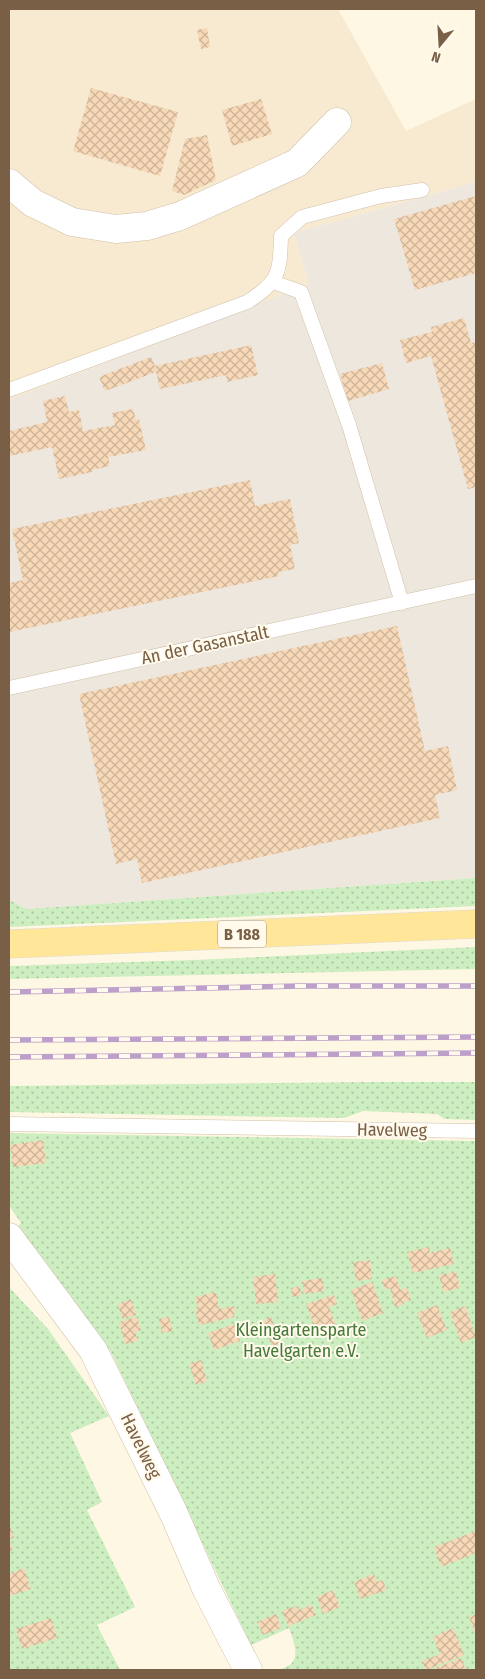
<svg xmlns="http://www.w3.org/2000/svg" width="485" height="1679" viewBox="0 0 485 1679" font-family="'Fira Sans Condensed',sans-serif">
<defs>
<pattern id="grass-dots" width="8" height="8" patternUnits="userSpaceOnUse" patternTransform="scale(1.25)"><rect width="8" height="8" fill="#cceec0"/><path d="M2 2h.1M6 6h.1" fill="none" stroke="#aac49e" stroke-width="1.8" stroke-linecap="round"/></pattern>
<pattern id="building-cross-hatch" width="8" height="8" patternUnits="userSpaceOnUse" patternTransform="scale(1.25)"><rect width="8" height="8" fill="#f7d9b8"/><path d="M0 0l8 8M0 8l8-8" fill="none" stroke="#cdb397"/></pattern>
</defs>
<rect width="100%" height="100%" fill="#fef7e3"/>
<path fill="#f7ead0" d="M9,9H338L406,131L476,99V182L294,233L309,284L9,400Z"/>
<path fill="#ede7de" d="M476,182V878L27,909L9,900V400L309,284L294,233Z"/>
<path fill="url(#grass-dots)" d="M476,878V906L9,927V900L27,909Z
M476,947V969L9,979V966L194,960Z
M366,1082H476V1120L445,1119L437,1114L363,1111L344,1118L9,1112V1086Z
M9,1133L476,1141V1670H277C304,1665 295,1646 289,1628L251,1645L111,1352L17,1228L21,1223L10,1207L9,1208Z
M9,1287L48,1329L109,1416L70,1433L102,1502L87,1510L135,1607L97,1625L120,1670H9Z"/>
<path fill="url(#building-cross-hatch)" d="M207,28L210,47L201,49L197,30Z
M91,88L178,112L160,176L73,151Z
M261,99L272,134L232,146L222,110Z
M207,135L216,180L184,195L172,191L185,139Z
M476,196V273L415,290L394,219Z
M464,318L471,343L476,342V487L468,489L431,356L406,363L400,340L432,332L431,327Z
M251,345L258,375L227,382L226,375L160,389L156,372L105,391L99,377L151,357L155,366Z
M382,363L389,389L348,401L340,374Z
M65,396L69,412L79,410L83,431L115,425L112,413L133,409L136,420L139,419L146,450L108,457L110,466L92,470V472L59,479L52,447L9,456V431L47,422L43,401Z
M250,480L255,506L290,499L299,543L290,545L295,569L278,572L279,576L9,632V583L23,580L12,529Z
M397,626L425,751L448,746L457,790L435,795L440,818L142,883L137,859L116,864L79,694Z
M43,1140L46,1163L13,1167L10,1145Z
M429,1247L430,1253L450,1248L454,1264L413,1273L407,1252Z
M370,1260L372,1279L356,1281L353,1262Z
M456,1272L460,1288L443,1292L439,1275Z
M275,1274L278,1302L256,1304L253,1277Z
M396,1276L400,1290L407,1287L411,1300L403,1302L404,1304L395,1307L390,1288L385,1290L382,1280Z
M322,1278L324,1291L305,1294L302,1281Z
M372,1282L383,1313L362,1321L351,1290Z
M300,1286L301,1295L292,1297L291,1288Z
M216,1292L219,1309L235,1306L234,1317L199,1325L195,1309H198L195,1297Z
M334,1295L337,1304L329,1307L336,1325L316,1331L306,1304Z
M131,1299L136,1315L122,1319L118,1304Z
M437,1305L447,1330L427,1338L417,1313Z
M465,1306L476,1337L461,1343L450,1312Z
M137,1317L141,1330L135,1332L138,1341L125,1344L119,1322Z
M169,1317L173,1331L162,1333L159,1319Z
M271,1317L280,1343L272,1347L263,1320Z
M234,1324L240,1341L214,1350L208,1333Z
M201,1360L207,1381L196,1385L189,1364Z
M9,1523L14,1538L9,1539L13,1550L9,1551Z
M476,1531V1553L441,1567L434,1547Z
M24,1568L31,1589L9,1596V1574Z
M374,1574L377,1582L383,1580L386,1590L360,1599L354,1582Z
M333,1590L340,1607L323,1614L317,1597Z
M312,1605L316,1615L288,1626L282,1611L296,1606L298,1610Z
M276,1614L281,1628L263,1635L257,1622Z
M476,1614V1635L469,1617Z
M51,1618L57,1638L22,1649L16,1629Z
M453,1628L464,1655L426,1670L422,1661L440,1654L433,1637Z
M461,1658L466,1670H431Z"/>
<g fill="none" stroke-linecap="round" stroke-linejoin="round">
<defs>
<path id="service" d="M273,282L301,292L349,425L402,603
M9,390L247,302C279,282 280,273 281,236L302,217L381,196L422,190
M9,688L476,586
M9,1124L476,1131"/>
<path id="minor" d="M9,183L33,203L72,222L116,229L147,226L180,216L297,163L337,122
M9,1237L93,1350L174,1514L206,1588L248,1670"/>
<path id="primary" d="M9,944L476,924"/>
</defs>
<use href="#service" stroke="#d1c0a8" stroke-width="15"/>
<use href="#minor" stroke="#d1c0a8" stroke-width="29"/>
<use href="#primary" stroke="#dfd9d3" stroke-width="29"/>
<use href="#service" stroke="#fff" stroke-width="14"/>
<use href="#minor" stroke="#fff" stroke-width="28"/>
<use href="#primary" stroke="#ffe699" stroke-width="28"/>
<defs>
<path id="rail" d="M9,992L300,986H476
M9,1040L476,1037
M9,1057L476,1053"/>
</defs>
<use href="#rail" stroke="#bca0c9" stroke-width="5.5"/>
<use href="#rail" stroke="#fffaeb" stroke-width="4" stroke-dasharray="11" stroke-linecap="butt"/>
</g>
<g text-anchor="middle" stroke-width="4" stroke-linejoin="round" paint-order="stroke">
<rect fill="#fffaeb" stroke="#a18e78" stroke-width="1" x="218" y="920.5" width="48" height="27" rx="4"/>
<g font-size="16" font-weight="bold" fill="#795f46">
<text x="242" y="940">B 188</text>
</g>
<g font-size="18" fill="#795f46" stroke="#fffaeb">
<text transform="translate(205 645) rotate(-12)" y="6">An der Gasanstalt</text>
<text transform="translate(392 1130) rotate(1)" y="6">Havelweg</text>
<text transform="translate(141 1446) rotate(64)" y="6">Havelweg</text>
</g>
<g font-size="18" fill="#457a3a" stroke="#fffaeb">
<text x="301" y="1336">Kleingartensparte<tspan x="301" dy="21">Havelgarten e.V.</tspan></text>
</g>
</g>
<rect width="485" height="1679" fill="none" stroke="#795f46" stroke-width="20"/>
<g transform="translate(440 45) rotate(198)" stroke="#fffaeb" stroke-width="4" paint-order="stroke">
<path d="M0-4L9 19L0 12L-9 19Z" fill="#795f46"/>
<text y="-8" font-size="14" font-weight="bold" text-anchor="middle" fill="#795f46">N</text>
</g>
</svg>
